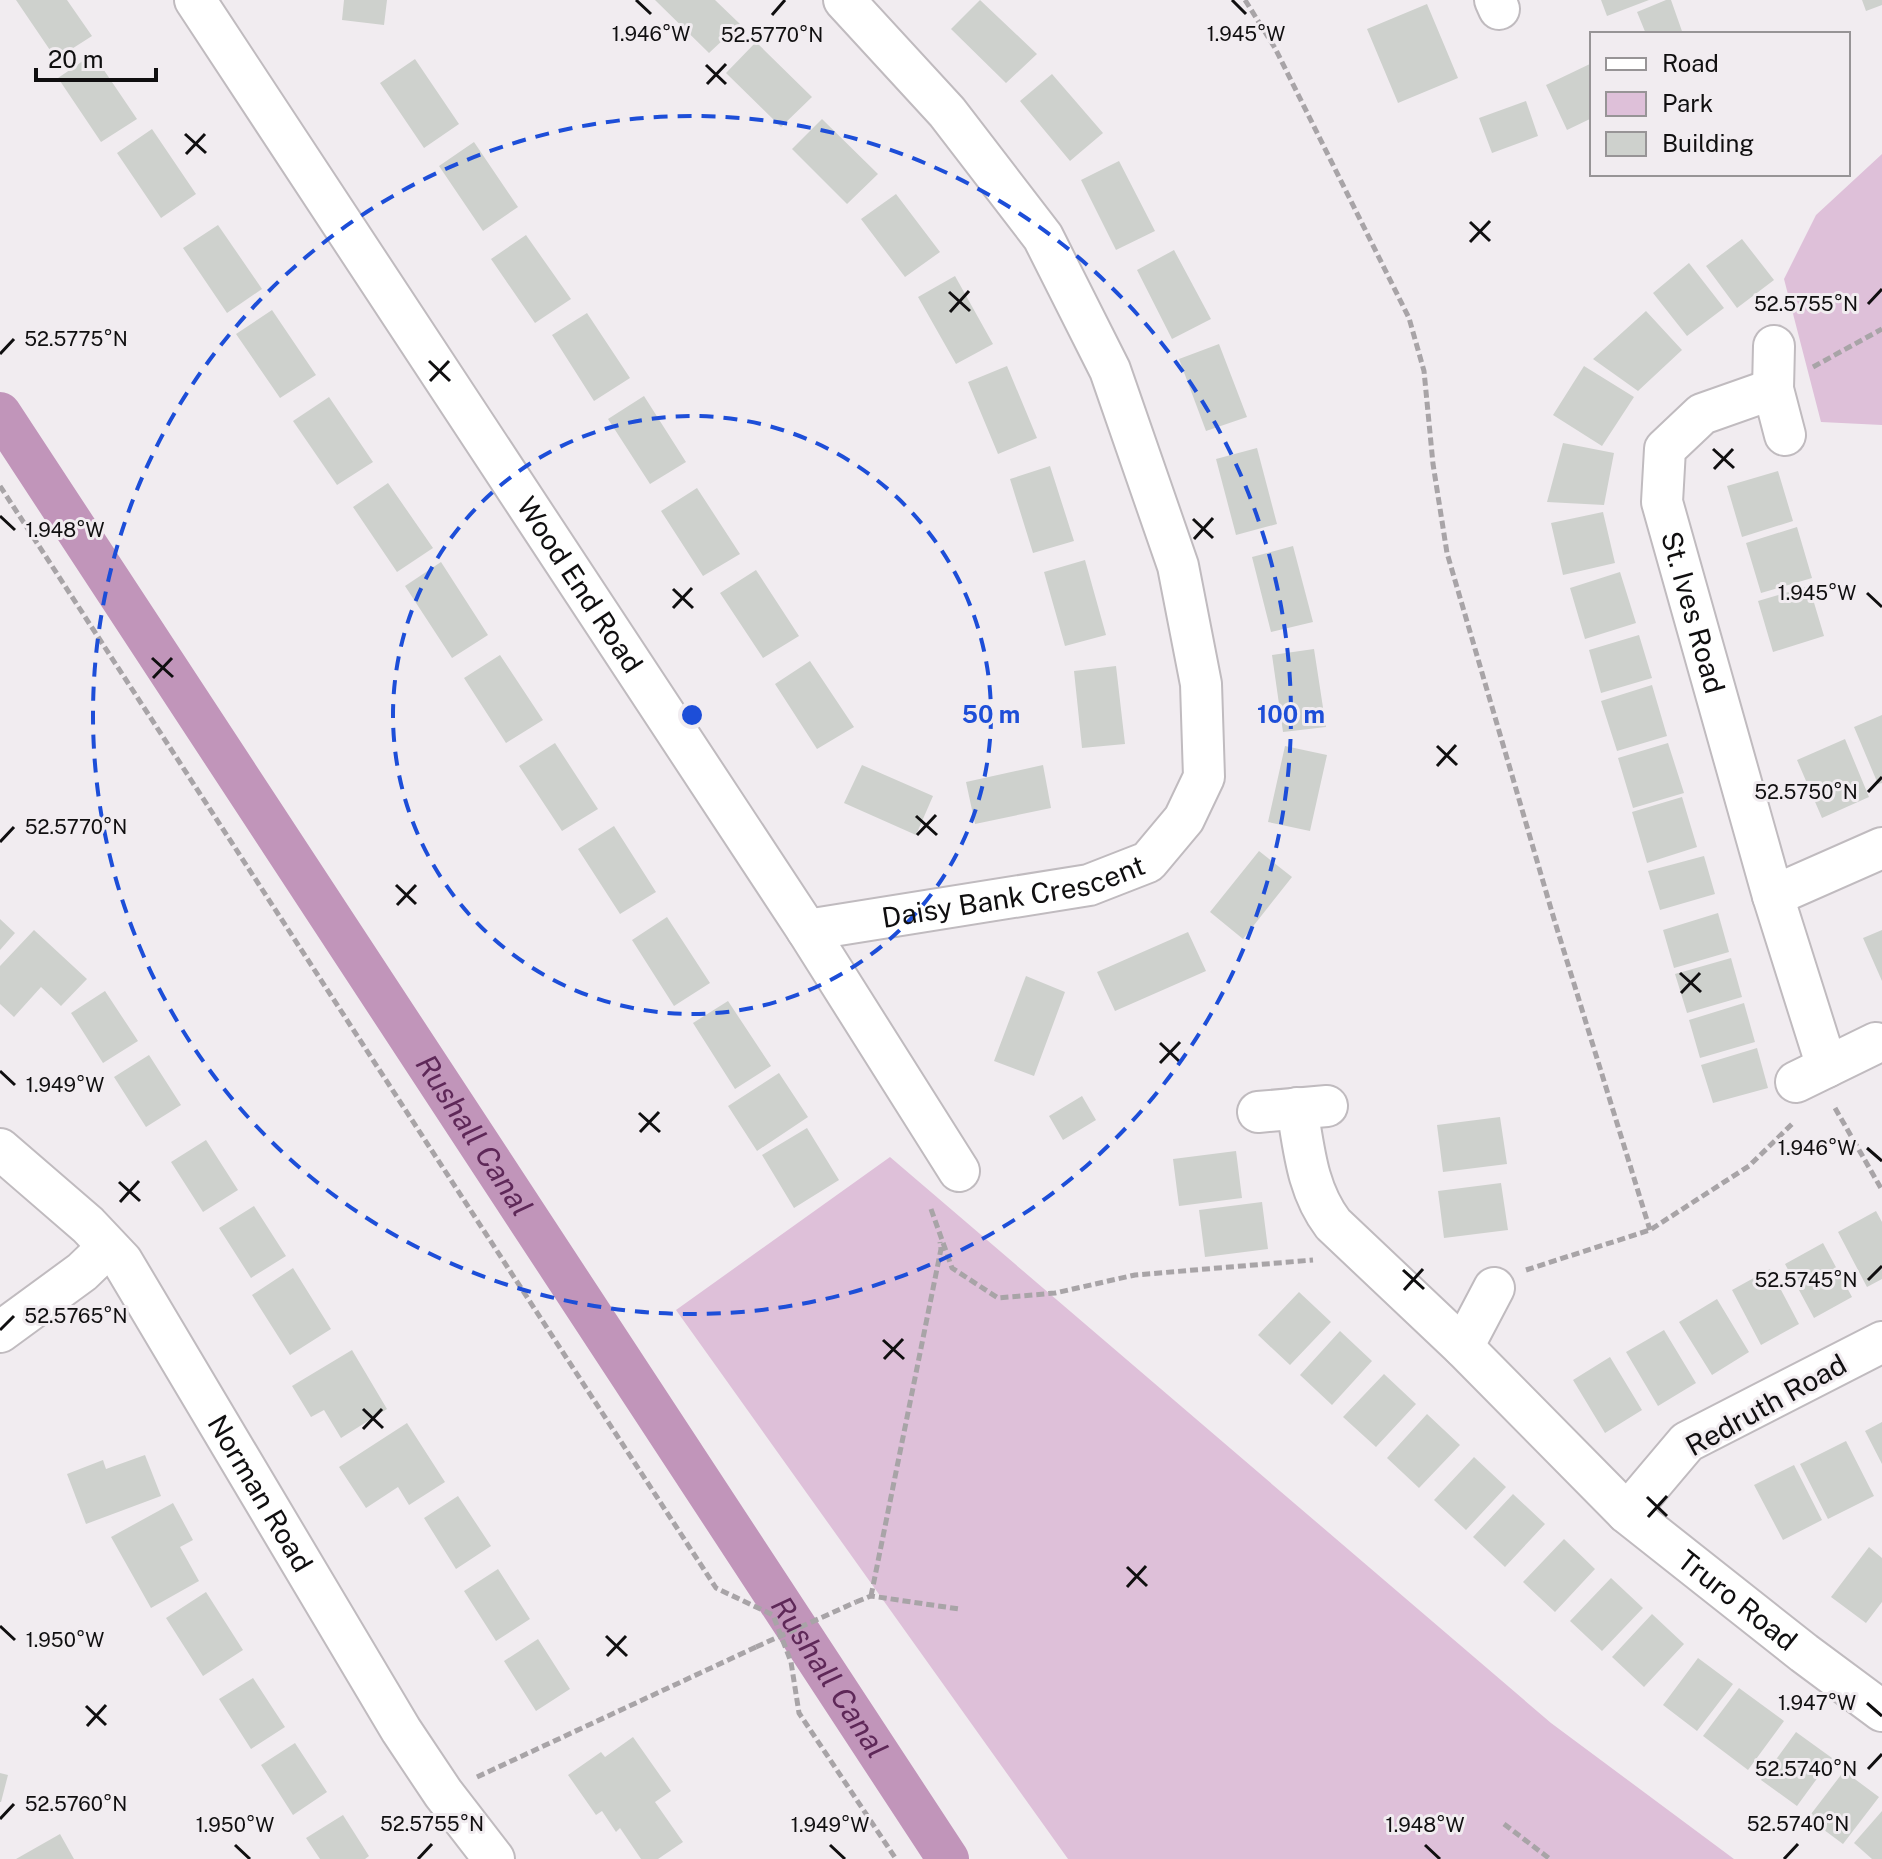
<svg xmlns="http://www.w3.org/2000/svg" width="1882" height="1859" viewBox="0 0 1882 1859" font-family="'Public Sans',sans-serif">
<rect width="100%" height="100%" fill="#f1ecf0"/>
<path fill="#dec0d9" d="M1882,154V425L1821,422L1784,279L1816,215Z
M890,1157L1551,1723L1734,1859H1068L676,1310Z"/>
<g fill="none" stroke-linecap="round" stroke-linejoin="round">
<path stroke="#c195ba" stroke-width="42" id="s1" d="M0,413L948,1859"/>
</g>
<path fill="#ced1cd" d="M16,0H67L92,36L56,59Z
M344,0H387L384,25L342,20Z
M655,0H715L740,24L709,53Z
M980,0L1037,54L1006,83L951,29Z
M1601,0H1649L1607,16Z
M1666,0H1671L1683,34H1646L1637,12Z
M1862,0H1882V5L1866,11Z
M1427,4L1458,78L1398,103L1367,29Z
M756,42L812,97L781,127L726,73Z
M93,54L137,119L101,142L58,78Z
M415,59L459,124L424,148L380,83Z
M1592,63V118L1567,130L1546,85Z
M1052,74L1103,133L1070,161L1020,101Z
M1526,101L1538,136L1492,153L1479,118Z
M822,119L878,174L847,204L792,149Z
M152,129L196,194L161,218L117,153Z
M474,142L518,207L483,231L439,166Z
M1119,161L1155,231L1116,250L1081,180Z
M896,194L940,252L905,277L861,219Z
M218,225L262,289L227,313L183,248Z
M526,235L571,299L535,323L491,259Z
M1742,239L1774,280L1737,308L1706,266Z
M1174,250L1211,319L1172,339L1137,270Z
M1689,263L1724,308L1687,336L1653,293Z
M955,276L993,344L956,364L918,297Z
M272,310L316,375L280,398L236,334Z
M1646,311L1682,350L1638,391L1593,359Z
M587,313L630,378L594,401L552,335Z
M1219,344L1247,417L1206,431L1179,359Z
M1007,366L1037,438L998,454L968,382Z
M1584,366L1634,397L1602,446L1553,415Z
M644,396L686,462L650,484L608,419Z
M329,397L373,462L337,485L293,421Z
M1563,443L1614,453L1604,505L1547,502Z
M1257,448L1277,524L1236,535L1216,459Z
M1050,466L1074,541L1033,553L1010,479Z
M1778,471L1793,521L1742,537L1727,486Z
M388,483L433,548L397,572L353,507Z
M697,488L740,554L703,576L661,511Z
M1603,512L1615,563L1563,575L1551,523Z
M1797,527L1812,578L1761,593L1746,543Z
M1293,546L1313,622L1271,632L1252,557Z
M1085,560L1106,635L1065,646L1044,572Z
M441,562L488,635L452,658L405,586Z
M756,570L799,636L763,658L720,593Z
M1620,572L1636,623L1585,639L1570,588Z
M1809,586L1824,636L1773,652L1758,601Z
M1639,635L1652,678L1601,693L1589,650Z
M1314,649L1326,727L1283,732L1272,655Z
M500,655L543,720L506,743L464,678Z
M810,661L854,727L817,749L775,684Z
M1116,666L1125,744L1082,748L1074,671Z
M1652,685L1667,736L1617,751L1601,701Z
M1882,715V783L1878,784L1854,727Z
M1845,739L1869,797L1822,818L1797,760Z
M555,743L598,809L562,831L519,766Z
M1668,743L1684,793L1633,808L1618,758Z
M1285,746L1327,755L1310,831L1268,822Z
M862,765L933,796L916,835L844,803Z
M1043,765L1051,808L975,824L966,782Z
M1682,797L1697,847L1647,863L1632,812Z
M614,826L656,892L620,914L578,849Z
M1259,851L1292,877L1243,939L1210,912Z
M1704,856L1715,894L1660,910L1648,871Z
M1718,913L1729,952L1674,968L1663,930Z
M667,917L710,983L674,1006L632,940Z
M0,919L15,933L0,950Z
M34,930L87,979L61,1006L41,987L14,1017L0,1004V966Z
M1882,930V981L1863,938Z
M1188,932L1206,971L1115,1011L1097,972Z
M1731,958L1742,997L1687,1013L1675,974Z
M1026,976L1065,992L1034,1076L994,1061Z
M105,991L138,1041L103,1063L71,1013Z
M728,1001L771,1066L735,1089L693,1023Z
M1744,1003L1755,1042L1700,1058L1689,1020Z
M1757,1048L1768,1088L1713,1103L1701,1065Z
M149,1055L181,1105L146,1127L114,1077Z
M779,1073L808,1117L757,1151L728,1106Z
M1082,1096L1096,1120L1063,1140L1049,1116Z
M1500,1117L1507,1164L1443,1172L1437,1125Z
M807,1128L839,1180L794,1208L762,1155Z
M206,1140L238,1190L203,1212L171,1162Z
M1236,1151L1242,1198L1179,1206L1173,1159Z
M1501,1183L1508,1230L1444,1238L1438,1191Z
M1262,1202L1268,1249L1205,1257L1199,1210Z
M254,1206L286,1256L251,1278L219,1228Z
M1876,1211L1882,1222V1279L1867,1287L1838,1232Z
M1823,1243L1852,1297L1814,1318L1785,1264Z
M293,1268L331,1329L290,1355L252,1295Z
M1770,1269L1799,1324L1761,1345L1732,1290Z
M1299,1292L1331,1322L1290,1365L1258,1335Z
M1717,1299L1749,1352L1712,1375L1679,1322Z
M1664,1330L1696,1383L1658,1406L1626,1352Z
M1340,1331L1372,1361L1332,1405L1300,1375Z
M352,1350L387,1409L341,1438L324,1410L311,1417L292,1386Z
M1610,1357L1642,1410L1605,1433L1573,1380Z
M1384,1374L1416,1404L1376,1447L1343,1417Z
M1427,1414L1460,1445L1419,1488L1387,1458Z
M1882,1422V1464L1865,1431Z
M407,1423L445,1482L409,1505L398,1487L366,1508L339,1467Z
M1846,1441L1874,1496L1828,1519L1800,1464Z
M145,1455L161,1496L86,1524L67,1474L103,1460L106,1469Z
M1474,1457L1506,1487L1466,1530L1434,1500Z
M1794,1465L1822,1520L1783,1540L1754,1485Z
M1513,1494L1545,1524L1505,1567L1473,1537Z
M458,1496L491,1546L456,1569L424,1518Z
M173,1503L193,1540L180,1547L199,1581L151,1608L111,1537Z
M1564,1539L1595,1569L1555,1612L1523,1582Z
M1869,1547L1882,1558V1602L1866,1623L1831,1597Z
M498,1569L530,1619L496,1641L464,1591Z
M1611,1578L1643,1608L1602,1651L1570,1621Z
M206,1592L243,1650L203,1676L166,1618Z
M1652,1614L1684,1644L1644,1687L1612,1657Z
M538,1639L570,1689L536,1711L504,1661Z
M1698,1658L1733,1684L1697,1731L1663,1705Z
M253,1678L285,1727L251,1749L219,1699Z
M1739,1688L1784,1721L1748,1770L1703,1736Z
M1796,1732L1832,1758L1797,1806L1761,1780Z
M633,1737L671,1791L655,1802L683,1842L658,1859H641L620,1828L616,1832L602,1811L596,1815L568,1775L601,1752L605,1757Z
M295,1743L327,1792L293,1815L261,1765Z
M1844,1771L1879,1797L1843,1844L1808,1818Z
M0,1773L8,1775L1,1802H0Z
M1882,1811V1859H1872L1854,1843Z
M343,1815L369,1856L365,1859H320L306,1838Z
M60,1834L74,1859H16Z"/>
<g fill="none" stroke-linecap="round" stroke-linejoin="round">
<defs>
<g id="minor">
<path id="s2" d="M195,0L807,930L959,1171"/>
<path d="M1495,0L1499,9"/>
<path d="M1774,346L1773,389L1785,435"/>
<path id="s3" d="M1773,389L1702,414L1665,449L1662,502L1773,896L1827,1067"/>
<path d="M1773,896L1882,848"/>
<path id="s4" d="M807,930L1089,885L1148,862L1184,819L1204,777L1201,684L1178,566L1110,370L1043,237L947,112L844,0"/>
<path d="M1796,1082L1876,1043"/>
<path id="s5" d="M1297,1108C1304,1149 1307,1190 1333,1224L1463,1347L1627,1513L1804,1653L1882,1711"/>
<path d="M1258,1112L1327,1106"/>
<path id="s6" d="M0,1149L88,1225L122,1261L401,1730L443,1793L494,1859"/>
<path d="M0,1332L82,1272L108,1247"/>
<path d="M1463,1347L1494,1288"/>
<path d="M1627,1513L1687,1442L1882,1342"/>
</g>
</defs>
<use href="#minor" stroke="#c0bbbf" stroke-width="44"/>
<path stroke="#a8a4a7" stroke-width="5" stroke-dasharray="8 4" stroke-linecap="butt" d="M1245,0L1275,48L1409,318L1424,371L1433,464L1447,553L1554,919L1650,1230
M1813,367L1882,329
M0,486L716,1588L773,1615L791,1662L799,1713L896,1859
M1835,1108L1882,1190
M931,1209L952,1268L998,1298L1055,1293L1135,1275L1313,1260
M1526,1270L1650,1230L1749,1166L1793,1123
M871,1596L941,1249L940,1242
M856,1602L871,1596L959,1609
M477,1777L756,1647
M1504,1824L1550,1859"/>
<use href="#minor" stroke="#fff" stroke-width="40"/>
<path stroke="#a8a4a7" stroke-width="5" stroke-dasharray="8 4" stroke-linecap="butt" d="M756,1647L856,1602"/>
</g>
<path fill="none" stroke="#100f10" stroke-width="3" d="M636,0L651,14M1232,0L1246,14M772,15L785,0M706,65L726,84M707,84L726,64M185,134L206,153M186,154L205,134M1470,222L1490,241M1470,242L1490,221M949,292L970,311M1868,304L1882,289M950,312L969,291M0,354L14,339M429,361L450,381M430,381L449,361M1713,449L1734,468M1714,469L1733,449M0,516L15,530M1193,519L1213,538M1194,539L1213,518M673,589L693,608M1867,593L1882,607M673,608L692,588M152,658L173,677M153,678L172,658M1437,746L1457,765M1437,766L1456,745M1868,792L1882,777M916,816L937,835M917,835L936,815M0,842L14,827M396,885L416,904M397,905L416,885M1680,973L1701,992M1681,993L1700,973M1160,1043L1180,1062M1160,1063L1180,1042M0,1071L15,1085M639,1113L660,1132M640,1132L659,1112M1867,1148L1882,1161M119,1182L140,1201M120,1202L139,1181M1403,1270L1424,1289M1868,1280L1882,1266M1404,1290L1423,1269M0,1330L14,1316M883,1340L904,1359M884,1359L903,1339M363,1409L383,1428M363,1429L382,1409M1647,1497L1667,1516M1648,1517L1667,1496M1127,1567L1147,1586M1127,1587L1146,1566M0,1626L15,1640M606,1636L627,1656M607,1656L626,1636M1867,1703L1882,1716M86,1706L106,1725M87,1726L106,1705M1868,1769L1882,1754M0,1819L14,1804M235,1845L250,1859M830,1845L845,1859M1425,1845L1440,1859M418,1859L432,1844M1784,1859L1798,1844"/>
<g fill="none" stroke="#1d4ed8" stroke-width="4" stroke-dasharray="14 10">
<circle cx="692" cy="715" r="299"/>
<circle cx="692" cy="715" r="599"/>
</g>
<g text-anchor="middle" stroke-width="6" stroke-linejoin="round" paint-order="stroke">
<g font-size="28" fill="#100f10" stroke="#f1ecf0">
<text dy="10" stroke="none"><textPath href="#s2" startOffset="700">Wood End Road</textPath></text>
<text dy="10" stroke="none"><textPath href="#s3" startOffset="294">St. Ives Road</textPath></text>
<text dy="10" stroke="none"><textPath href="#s4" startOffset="210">Daisy Bank Crescent</textPath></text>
<text transform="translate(1766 1405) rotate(-29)" y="10">Redruth Road</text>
<text dy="10" stroke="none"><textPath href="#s6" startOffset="436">Norman Road</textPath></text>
<text dy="10" stroke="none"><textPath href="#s5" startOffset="676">Truro Road</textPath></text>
</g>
<g font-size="30" font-style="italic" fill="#5e2858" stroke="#f1ecf0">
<text dy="10" stroke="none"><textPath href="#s1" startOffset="864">Rushall Canal</textPath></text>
<text dy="10" stroke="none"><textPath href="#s1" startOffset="1512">Rushall Canal</textPath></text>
</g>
</g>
<g font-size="20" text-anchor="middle" fill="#100f10" stroke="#f1ecf0" stroke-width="6" stroke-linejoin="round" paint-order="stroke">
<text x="651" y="41">1.946°W</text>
<text x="1246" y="41">1.945°W</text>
<text x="772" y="42">52.5770°N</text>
<text x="1806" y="311">52.5755°N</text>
<text x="76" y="346">52.5775°N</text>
<text x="65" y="537">1.948°W</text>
<text x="1817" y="600">1.945°W</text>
<text x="1806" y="799">52.5750°N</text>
<text x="76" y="834">52.5770°N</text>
<text x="65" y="1092">1.949°W</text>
<text x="1817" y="1155">1.946°W</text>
<text x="1806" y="1287">52.5745°N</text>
<text x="76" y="1323">52.5765°N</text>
<text x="65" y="1647">1.950°W</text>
<text x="1817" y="1710">1.947°W</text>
<text x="1806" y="1776">52.5740°N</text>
<text x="76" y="1811">52.5760°N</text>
<text x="432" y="1831">52.5755°N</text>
<text x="1798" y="1831">52.5740°N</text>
<text x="235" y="1832">1.950°W</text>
<text x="830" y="1832">1.949°W</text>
<text x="1425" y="1832">1.948°W</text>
</g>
<circle cx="692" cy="715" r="12" fill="#1d4ed8" stroke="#f1ecf0" stroke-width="4"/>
<g font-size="24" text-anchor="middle" font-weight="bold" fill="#1d4ed8" stroke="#f1ecf0" stroke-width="6" stroke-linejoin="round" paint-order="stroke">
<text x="991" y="723">50 m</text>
<text x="1291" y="723">100 m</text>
</g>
<rect x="1590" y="32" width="260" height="144" fill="#f1ecf0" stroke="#979496" stroke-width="2"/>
<rect x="1606" y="58" width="40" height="12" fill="#ffffff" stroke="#979496" stroke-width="2"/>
<text x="1662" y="72" font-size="24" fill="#100f10">Road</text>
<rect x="1606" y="92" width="40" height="24" fill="#dec0d9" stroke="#979496" stroke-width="2"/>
<text x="1662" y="112" font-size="24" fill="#100f10">Park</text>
<rect x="1606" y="132" width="40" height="24" fill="#ced1cd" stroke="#979496" stroke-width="2"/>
<text x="1662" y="152" font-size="24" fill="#100f10">Building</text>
<path d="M36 68v12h120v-12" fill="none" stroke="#100f10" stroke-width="4"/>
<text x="48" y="68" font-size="24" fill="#100f10" stroke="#f1ecf0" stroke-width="6" paint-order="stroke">20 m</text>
</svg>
